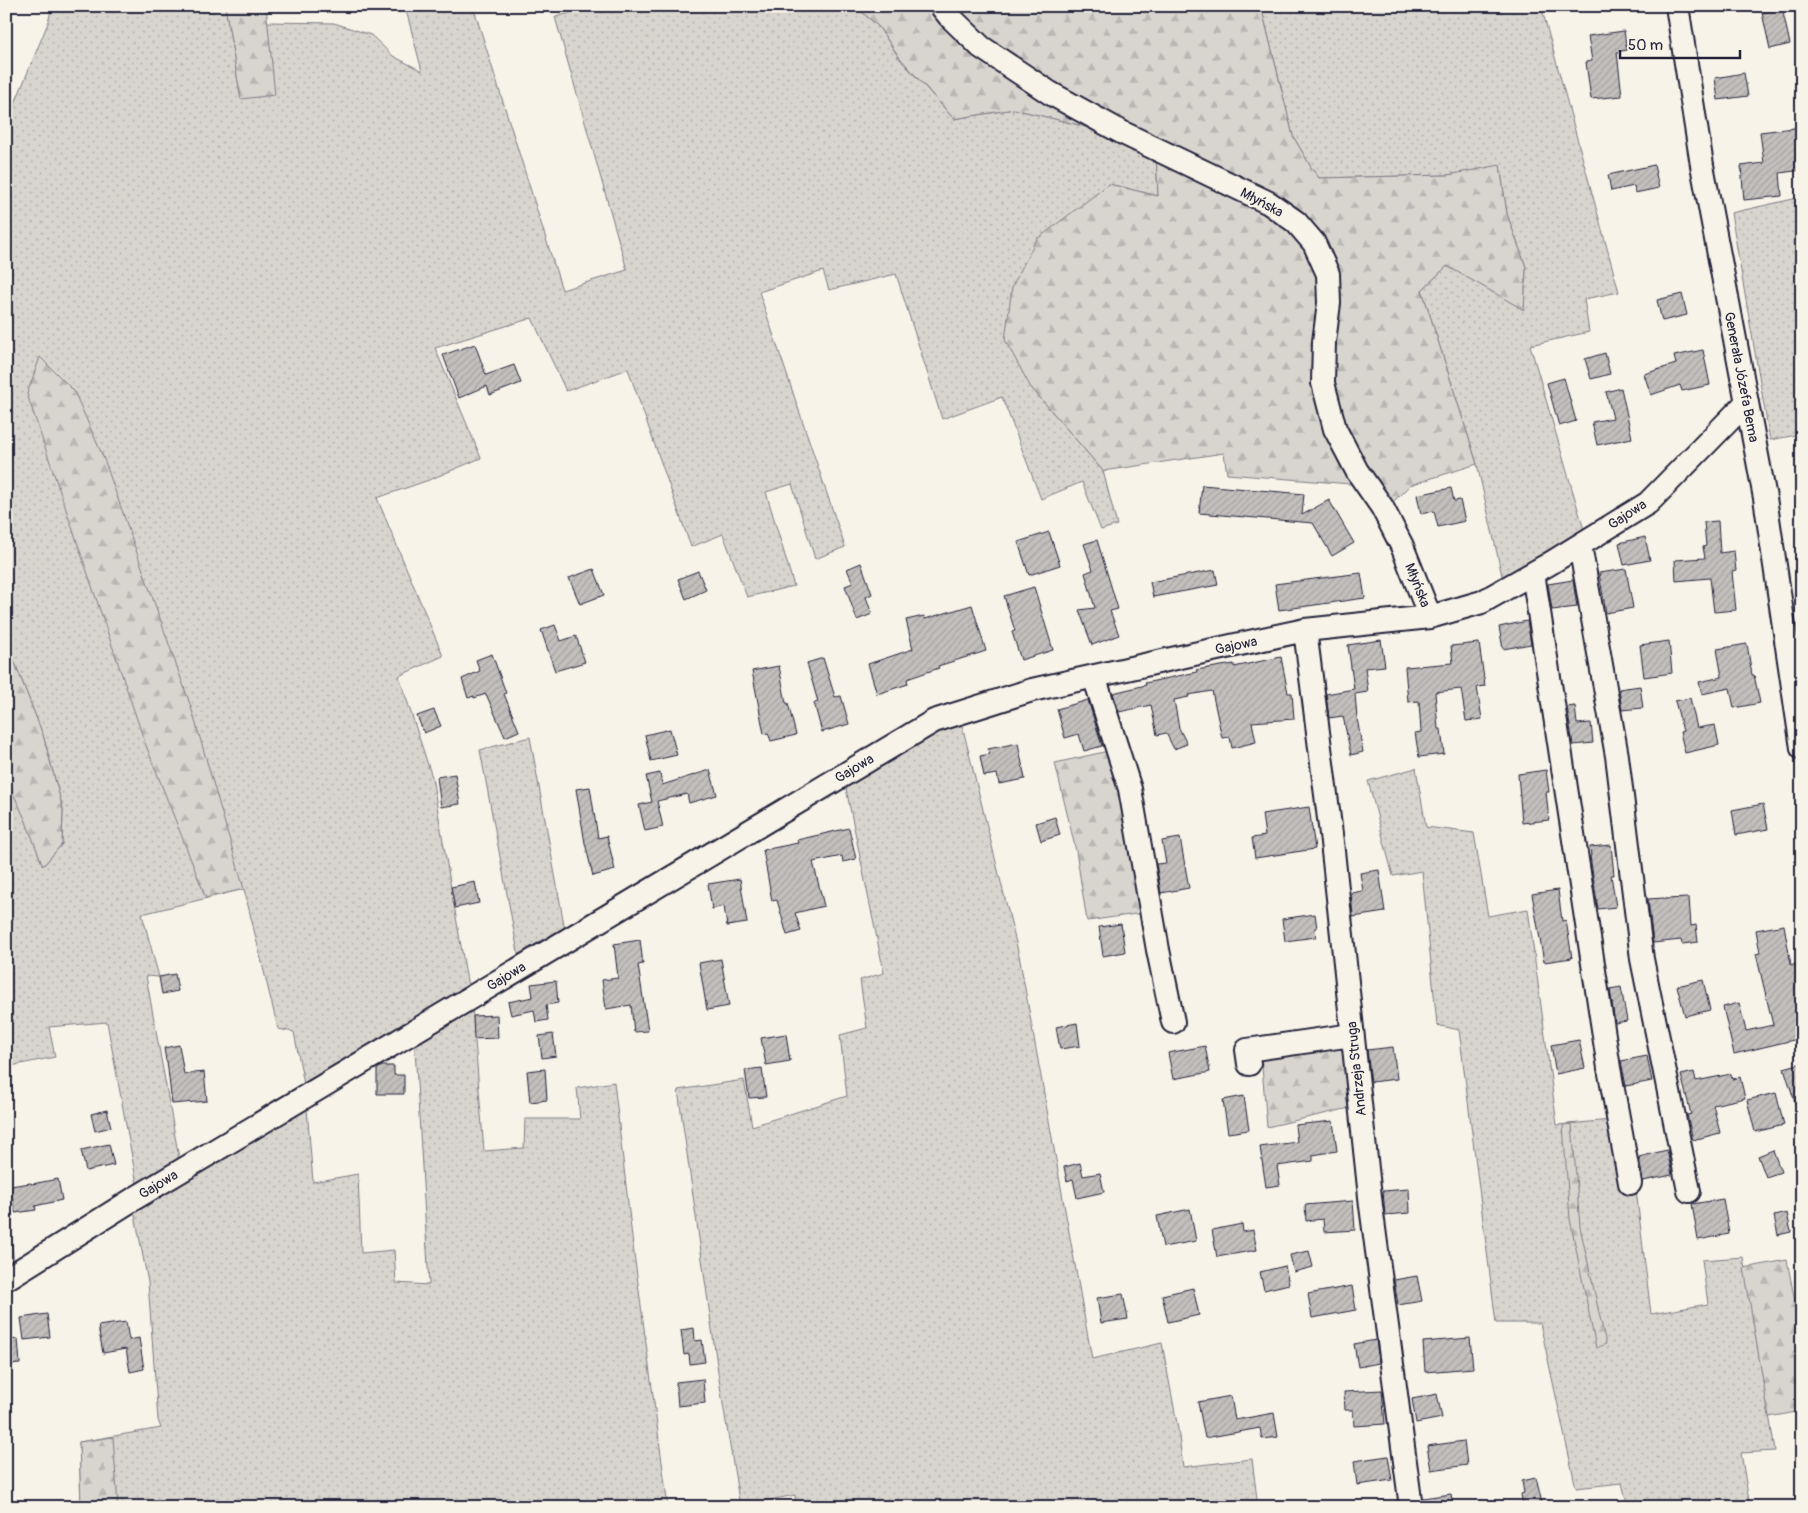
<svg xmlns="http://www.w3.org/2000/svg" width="1808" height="1513" viewBox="0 0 1808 1513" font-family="Pangolin,sans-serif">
<defs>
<pattern id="grass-dots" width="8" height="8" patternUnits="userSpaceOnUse" patternTransform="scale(1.25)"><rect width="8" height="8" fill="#d8d5cf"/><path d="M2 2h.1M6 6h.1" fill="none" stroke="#b9b7b3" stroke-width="1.8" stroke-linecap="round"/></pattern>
<pattern id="forest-firs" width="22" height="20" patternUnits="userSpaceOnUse" patternTransform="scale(1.25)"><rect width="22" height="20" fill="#d8d5cf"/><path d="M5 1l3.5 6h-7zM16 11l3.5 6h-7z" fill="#b9b7b3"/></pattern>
<pattern id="building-hatch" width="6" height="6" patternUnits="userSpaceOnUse" patternTransform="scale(1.25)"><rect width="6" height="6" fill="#c2bfbd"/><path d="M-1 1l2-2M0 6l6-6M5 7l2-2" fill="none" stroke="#a6a4a3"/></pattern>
</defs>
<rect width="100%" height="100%" fill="#f7f3e8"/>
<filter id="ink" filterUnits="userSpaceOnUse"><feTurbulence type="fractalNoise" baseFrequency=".02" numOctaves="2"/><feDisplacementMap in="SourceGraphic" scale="10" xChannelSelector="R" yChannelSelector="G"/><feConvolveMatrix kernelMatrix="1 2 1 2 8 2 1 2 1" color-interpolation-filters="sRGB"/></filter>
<g filter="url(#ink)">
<path fill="url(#grass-dots)" stroke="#7d7c85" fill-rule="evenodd" d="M52,6H225L241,99L266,22L334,23L371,35L393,56L422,71L405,6H473L562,290L627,270L555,17L597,6H855L878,26L900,59L954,119L1014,109L1083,126L1156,154L1158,196L1109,184L1081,206L1030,386L1103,471L1117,525L1101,530L1082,482L1041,499L1002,397L942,419L896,274L829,290L823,271L759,292L845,547L815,559L792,484L766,492L794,586L747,597L723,534L691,547L628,369L566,391L532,318L435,348L481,458L429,480L377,498L443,656L399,676L432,777L473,1016L484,1151L524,1148L525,1119H580L577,1088L614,1082L633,1246L668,1507H81L79,1442L161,1428L158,1420L148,1282L132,1200L139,1195L107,1022L49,1027L55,1057L6,1067V778L25,818L43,866L62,844L63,809L43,735L6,640V125L48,23ZM244,889L278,1029L294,1032L306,1095L181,1169L146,976L159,977L142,914ZM414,1032L429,1284V1285L396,1283L394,1250L361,1253L358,1174L313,1182L306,1096Z
M1261,6H1541L1619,292L1584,299L1589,332L1530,345L1587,540L1505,589L1477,464L1422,290L1447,266L1524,309L1526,267L1507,214L1500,166L1448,175L1319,178L1312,169L1293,136Z
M1802,197V434L1770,440L1731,213Z
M959,713L1019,955L1092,1359L1162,1343L1178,1429L1183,1467L1252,1459L1258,1507H796L795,1495L740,1506L720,1386L678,1090L744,1080L752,1126L847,1096L840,1035L867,1028L860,980L884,973L843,774Z
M530,737L565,930L519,958L480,750Z
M1416,768L1426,827L1474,833L1488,916L1528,909L1557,1125L1611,1120L1636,1190L1651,1314L1708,1304L1702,1260L1743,1257L1775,1451L1741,1453L1750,1507H1628L1622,1483L1576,1488L1540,1323H1496L1459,1030L1437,1025L1422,871L1393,876L1368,781Z
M6,1190L15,1273L6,1279Z"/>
<path fill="url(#forest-firs)" stroke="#7d7c85" d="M225,6H266L275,95L241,99Z
M855,6H1261L1293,136L1312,169L1319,178L1448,175L1500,165L1507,214L1526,267L1524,310L1447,266L1422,290L1477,464L1410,485L1391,504L1351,484L1227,474L1224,453L1103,471L1030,386L1005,340L1012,287L1036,240L1109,184L1158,196L1156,154L1083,126L1014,109L954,119L900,58L878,26Z
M40,357L74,391L104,459L191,707L244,889L206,898L145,743L27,394Z
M6,640L43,735L63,809L62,844L43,866L25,819L6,778Z
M1113,750L1143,913L1087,921L1076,851L1055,763Z
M1346,1043L1354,1107L1267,1127L1261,1055Z
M1572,1124L1580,1227L1606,1344L1596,1348L1570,1219L1563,1125Z
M1787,1260L1802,1338V1411L1769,1417L1744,1268Z
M113,1437L118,1507H81L79,1442Z"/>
<path fill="url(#building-hatch)" stroke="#22223b" d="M1782,8L1790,44L1770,49L1762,13Z
M1624,31L1627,50L1617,52L1622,96L1591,99L1586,62L1592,61L1588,36Z
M1744,73L1748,96L1718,100L1715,78Z
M1802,127V170L1780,173L1782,196L1744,200L1741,166L1764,163L1760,132Z
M1654,165L1659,188L1635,193L1634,186L1611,191L1608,175Z
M1682,294L1687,315L1662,321L1657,300Z
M475,344L486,375L514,365L521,383L490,395L487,386L459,398L443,355Z
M1703,350L1710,385L1682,391L1680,385L1651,395L1644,374L1676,364L1674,356Z
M1605,353L1610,374L1591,379L1585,359Z
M1564,378L1576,421L1559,426L1547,383Z
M1621,388L1632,438L1597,445L1592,422L1613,418L1606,392Z
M1202,485L1304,494L1302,515L1329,500L1354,543L1332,556L1313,523L1199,513Z
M1451,488L1454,501L1460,500L1465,521L1438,527L1434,511L1421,514L1417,495Z
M1718,521L1720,553L1734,551L1736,571L1732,572L1736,610L1714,612L1710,578L1676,581L1675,560L1705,558L1703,547L1706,546L1704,522Z
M1049,532L1060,565L1029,575L1018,542Z
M1645,537L1650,560L1624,565L1619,543Z
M1097,540L1118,609L1110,611L1119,635L1092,645L1079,610L1095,608L1085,573L1093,570L1084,544Z
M861,563L872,594L866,597L872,614L857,620L845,586L853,583L847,569Z
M594,569L604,595L580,604L569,578Z
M1626,569L1633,608L1606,613L1599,573Z
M1215,570L1218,585L1153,597L1150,582Z
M698,571L706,590L686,599L678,579Z
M1361,573L1365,598L1279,610L1275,584Z
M1573,580L1577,607L1552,610L1548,584Z
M1034,587L1053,650L1021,660L1012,632L1015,631L1004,596Z
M972,605L986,651L938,666L939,668L907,679L908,684L877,694L868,664L913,649L906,620L924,616L925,619Z
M1527,621L1531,644L1503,649L1499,627Z
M555,625L561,641L576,636L585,662L555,671L541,630Z
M1381,640L1385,666L1365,668L1368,692L1355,694L1357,718L1363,752L1351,755L1343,716L1329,718L1326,694L1354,689L1348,645Z
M1669,641L1672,673L1644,677L1640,645Z
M1479,643L1485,686L1477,687L1482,719L1466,721L1461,689L1435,692L1438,729H1441L1444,754L1419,757L1415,733L1421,732L1419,701L1408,702L1405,667L1453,663L1451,646Z
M1747,644L1752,675H1754L1760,703L1734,708L1730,688L1702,694L1699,682L1722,677L1717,649Z
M492,654L506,693L504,694L519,731L505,737L486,694L474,698V696L468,698L462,679L480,671L476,660Z
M1281,657L1288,693H1292L1294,719L1252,722L1256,742L1232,748L1230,737L1222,738L1212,691L1188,695L1189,697L1174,700L1179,728L1187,744L1174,749L1166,733L1157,735L1151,705L1119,712L1113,693L1146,685L1145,683L1197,672L1196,670L1234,664V667Z
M823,658L835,697L841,696L849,724L822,732L814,703L818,702L807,663Z
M779,666L786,703H788L796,735L771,741L768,733L764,734L752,671Z
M1640,686L1643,708L1622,710L1619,689Z
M1690,698L1697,728L1715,725L1719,745L1685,753L1680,732L1683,731L1675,701Z
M1088,700L1102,746L1084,751L1079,734L1065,738L1057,709Z
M1575,706L1577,724L1591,723L1593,743L1573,745L1567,707Z
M434,710L441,726L424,733L417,716Z
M670,729L677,755L651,761L645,735Z
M1018,743L1025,779L999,784L997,774L984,776L980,756L990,754L988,749Z
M710,770L717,795L689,803L687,794L657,801L663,827L645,831L639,805L652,802L646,776L660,773L662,785Z
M1546,770L1549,792H1546L1549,820L1522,823L1518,774Z
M455,774L460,804L441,807L437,777Z
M590,787L598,838L607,836L615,870L593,876L585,843L576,789Z
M1763,804L1768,829L1736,835L1732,810Z
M1309,807L1315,849L1255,858L1252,838L1265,836L1262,814Z
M1055,817L1060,835L1041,841L1036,823Z
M849,828L856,859L843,862L842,856L813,862L824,906L795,913L801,931L787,935L777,900L772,901L763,850L798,843L797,840Z
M1180,838L1189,888L1161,893L1156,864L1166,863L1162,841Z
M1611,845L1614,875H1611L1616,907L1598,909L1590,856H1591L1590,847Z
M1379,870L1385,912L1353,917L1351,893L1363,891L1360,873Z
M740,879L747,923L727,926L724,906L712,909L708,884Z
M475,882L479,903L455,908L451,887Z
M1558,890L1562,921L1566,920L1572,958L1544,962L1532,894Z
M1664,898V899L1689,898L1691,926L1696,925L1698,942L1682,944L1681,940L1653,943L1648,899Z
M1315,914L1317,928H1315L1316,937L1285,941L1282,919Z
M1121,924L1125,952L1103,956L1099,927Z
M1784,925L1791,965L1795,964L1802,993V1038L1734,1054L1723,1007L1739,1003L1746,1031L1773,1025L1756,954L1760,953L1756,930Z
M640,940L643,964L638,965L648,1031L634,1032L631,1005L606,1009L602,980L618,978L614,944Z
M721,959L729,1006L707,1010L699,963Z
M175,974L178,991L162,994L159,977Z
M1703,980L1710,1010L1685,1016L1677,986Z
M556,981L558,1003L546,1005L548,1020L536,1022L534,1010L511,1015L508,1002L533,997L531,984Z
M1621,987L1627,1021L1615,1023L1610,989Z
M497,1015L498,1038L474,1039L473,1016Z
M1077,1023L1080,1046L1060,1049L1056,1027Z
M553,1034L556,1056L542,1058L539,1036Z
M786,1034L790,1061L766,1065L761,1038Z
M1579,1040L1585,1068L1556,1074L1551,1045Z
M179,1045L184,1074L204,1072L207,1101L172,1104L167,1061H166L164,1048Z
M1205,1046L1210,1072L1173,1079L1168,1053Z
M1393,1047L1397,1079L1371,1082L1367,1050Z
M1647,1056L1652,1081L1626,1086L1621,1061Z
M1802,1063V1114L1799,1115L1784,1068Z
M382,1066H394V1075H404V1094H377V1069Z
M762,1068L766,1097L749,1098L745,1070Z
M545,1069L547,1100L530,1102L527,1071Z
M1694,1072L1696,1081L1731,1074L1732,1079L1740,1077L1745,1098L1713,1105L1720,1133L1693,1140L1687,1115L1691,1114L1681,1075Z
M1776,1093L1784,1125L1755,1132L1747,1100Z
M1244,1096L1249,1130L1228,1133L1223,1100Z
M107,1110L111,1127L95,1131L91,1114Z
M1333,1121L1337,1151L1313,1155V1161L1277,1166L1280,1185L1266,1187L1260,1147L1297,1142L1295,1125Z
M109,1144L114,1165L86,1171L81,1150Z
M1667,1150L1672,1175L1643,1181L1639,1157Z
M1773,1150L1781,1172L1766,1177L1758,1156Z
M1080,1163L1083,1176L1100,1173L1104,1192L1077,1198L1073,1179L1067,1181L1064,1167Z
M58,1179L62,1200L35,1206L36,1210L15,1213L10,1186L31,1183L32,1184Z
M1409,1189L1410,1213L1385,1215L1383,1191Z
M1723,1199L1729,1234L1698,1240L1692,1204Z
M1353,1201L1355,1230L1324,1232L1323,1219L1306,1221L1305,1205Z
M1190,1209L1196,1241L1163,1247L1157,1216Z
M1787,1213L1791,1232L1778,1235L1774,1216Z
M1242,1224L1243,1232L1253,1230L1257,1250L1217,1257L1212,1230Z
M1309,1251L1313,1267L1294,1272L1290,1255Z
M1285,1266L1289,1284L1264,1290L1260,1272Z
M1417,1276L1422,1301L1398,1305L1394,1280Z
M1352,1286L1356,1310L1312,1318L1308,1294Z
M1193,1288L1199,1315L1168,1322L1162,1295Z
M1123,1294L1128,1319L1101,1323L1097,1298Z
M47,1314L50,1337L24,1340L21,1318Z
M126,1322L129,1340L139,1338L144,1369L130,1372L126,1349L103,1353L98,1326Z
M694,1328L695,1341L702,1340L705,1362L690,1364L689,1354L684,1355L681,1330Z
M1470,1338L1473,1368L1425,1372L1423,1342Z
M18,1339L20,1364L6,1365V1340Z
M1376,1340L1379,1363L1358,1367L1354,1344Z
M703,1379L705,1403L678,1406L676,1382Z
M1382,1390L1385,1424L1354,1426L1353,1410H1345L1344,1392Z
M1437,1394L1442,1418L1416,1423L1412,1399Z
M1231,1396L1235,1420L1274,1413L1278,1437L1262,1439L1260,1428L1205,1438L1198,1402Z
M1464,1441L1467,1465L1431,1470L1427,1446Z
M1388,1456L1392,1480L1357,1485L1354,1461Z
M1536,1478L1543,1507H1523L1521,1494L1524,1493L1522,1481Z
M1451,1494L1453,1507H1424L1423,1498Z"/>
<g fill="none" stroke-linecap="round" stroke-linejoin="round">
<defs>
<path id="minor" d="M941,6L949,16L981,47L1050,93L1123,133L1269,203L1296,222L1314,243L1328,274L1329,303L1324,342L1323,383L1335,429L1357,471L1382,507L1402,546L1430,617
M1677,6L1702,165L1765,498L1802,748
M1580,545L1617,756L1642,959L1689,1191
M1533,573L1609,1068L1630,1183
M1305,630L1332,842L1371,1206L1411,1507
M1094,676L1130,789L1158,950L1173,1022
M1249,1064L1247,1050L1352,1035
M6,1279L132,1200L934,721L1032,690L1194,654L1305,630L1430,617L1482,602L1549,564L1648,503L1747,402"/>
</defs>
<use href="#minor" stroke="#22223b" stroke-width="26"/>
<use href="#minor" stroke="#f7f3e8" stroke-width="22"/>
</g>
</g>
<g text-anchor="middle" stroke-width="4.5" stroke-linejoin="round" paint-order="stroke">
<g font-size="14" fill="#22223b" stroke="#f7f3e8">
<text transform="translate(1262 202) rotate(28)" y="5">Młyńska</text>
<text transform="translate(1742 377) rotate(79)" y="5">Generała Józefa Bema</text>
<text transform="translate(1627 514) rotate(-33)" y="5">Gajowa</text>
<text transform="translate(1418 585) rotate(68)" y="5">Młyńska</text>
<text transform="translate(1236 645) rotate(-12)" y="5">Gajowa</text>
<text transform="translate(854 768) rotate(-31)" y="5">Gajowa</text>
<text transform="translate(506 976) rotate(-31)" y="5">Gajowa</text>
<text transform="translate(1356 1069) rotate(-96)" y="5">Andrzeja Struga</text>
<text transform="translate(158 1184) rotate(-31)" y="5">Gajowa</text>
</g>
</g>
<rect width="1808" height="1513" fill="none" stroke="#f7f3e8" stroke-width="25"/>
<rect x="12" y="12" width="1783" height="1488" fill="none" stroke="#22223b" stroke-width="2" filter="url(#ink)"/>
<path d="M1620 50v8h120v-8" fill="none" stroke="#22223b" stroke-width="2.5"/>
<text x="1628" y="50" font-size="15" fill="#22223b" stroke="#f7f3e8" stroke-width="4" paint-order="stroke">50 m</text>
</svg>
